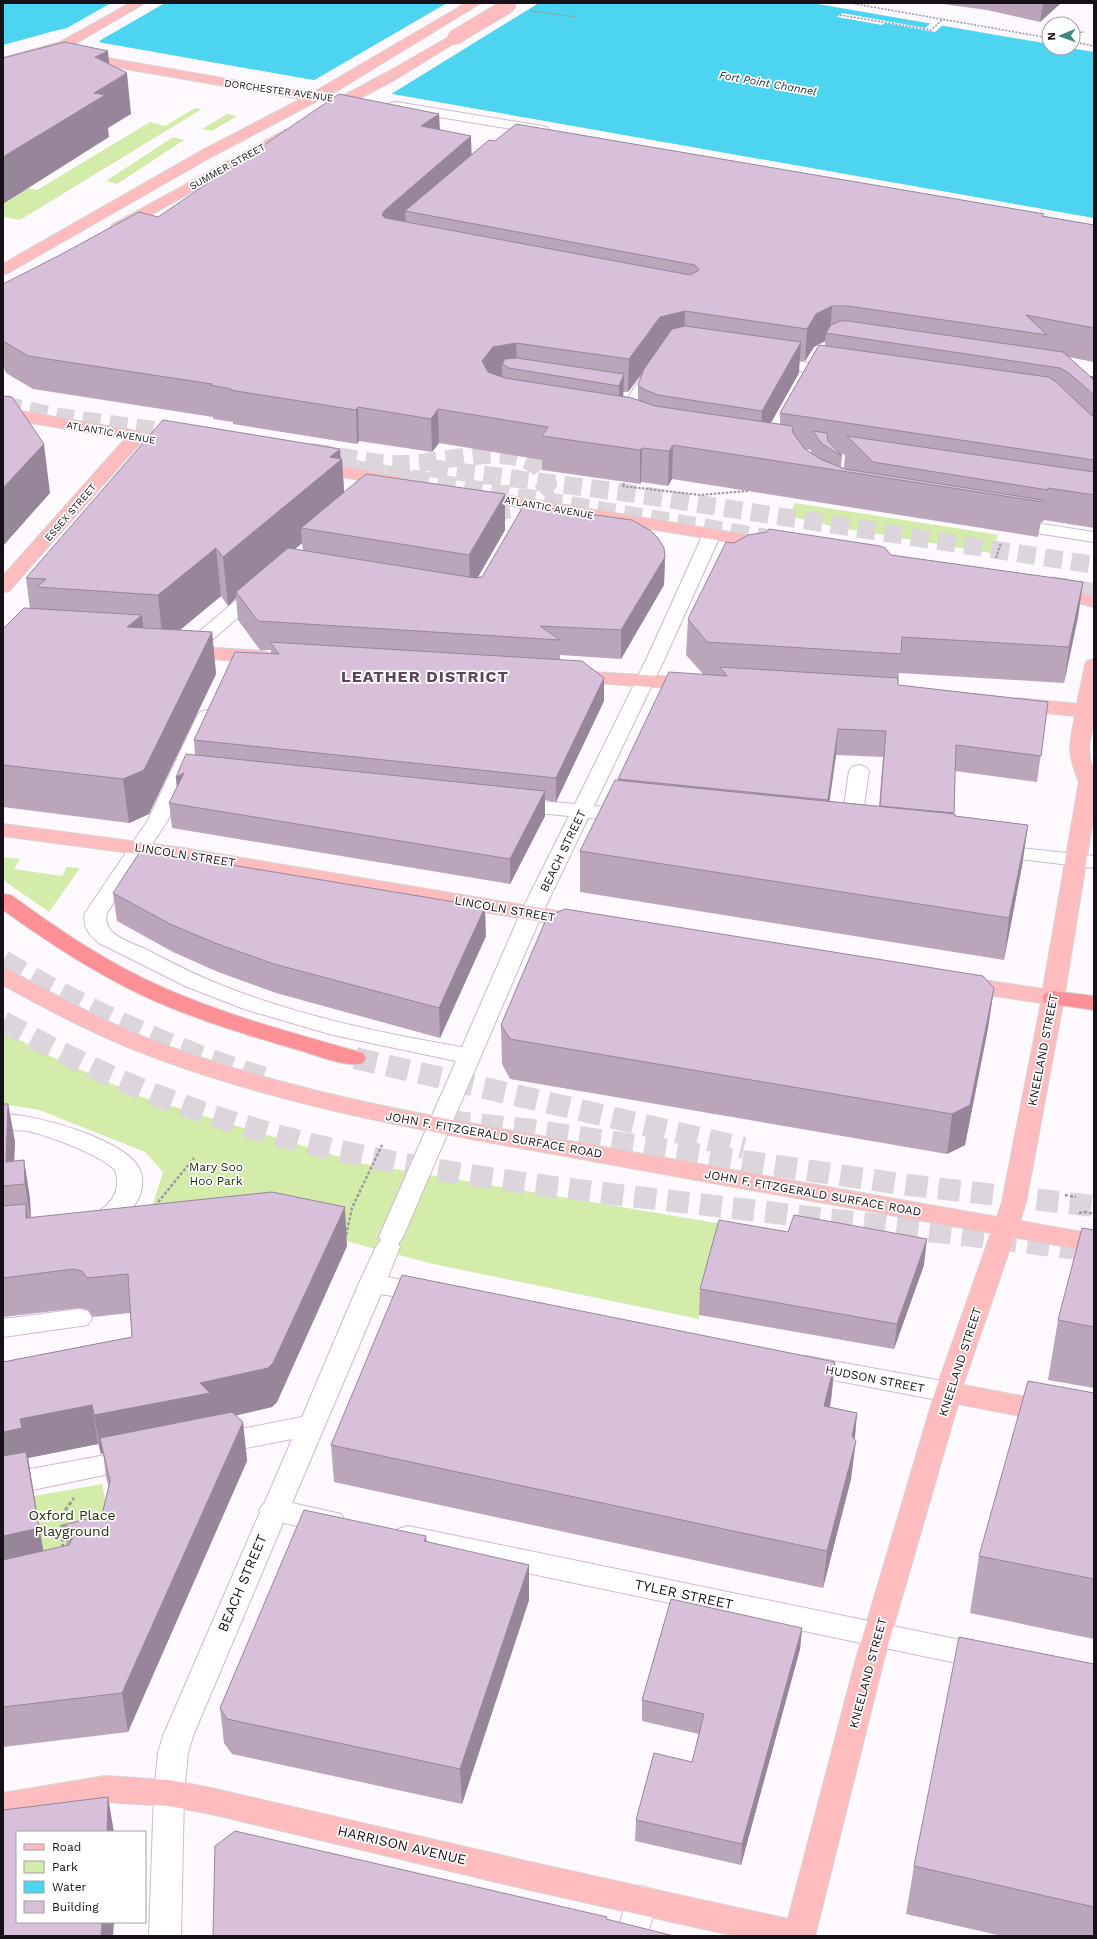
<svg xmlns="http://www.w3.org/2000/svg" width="1097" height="1939" viewBox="0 0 1097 1939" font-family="'Work Sans',sans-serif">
<rect width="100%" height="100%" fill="#fef9fe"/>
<path fill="#d3ecaa" d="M195,108L202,109L20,220L3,217V204L28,188L37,190L150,122L165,126Z
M227,114L237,116L212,131L202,129Z
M173,137L184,140L117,184L106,181Z
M795,503L994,534L998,535L991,553L835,527L789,516Z
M3,857L20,859L14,869L62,876L67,867L80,868L49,912L3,880Z
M3,1031L48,1055L139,1096L359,1163L793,1236L699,1314V1319L433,1264L274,1222L119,1234L153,1204L163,1172L145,1152L39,1110L3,1104Z
M102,1484L112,1532L46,1569L34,1496Z"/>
<path fill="#4cd4f1" d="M3,3H812L1049,44V48H1069L1094,52V218L47,33L3,45Z"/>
<path fill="#fef9fe" d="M111,3H165L99,41L101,44L46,33L67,28Z
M447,3H539L388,96L311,82Z
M842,13L925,28L932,22L944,24L935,32L885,23L882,25L837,17Z"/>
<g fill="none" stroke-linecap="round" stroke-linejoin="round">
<path stroke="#dcd6dc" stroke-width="18" stroke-dasharray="18 9" stroke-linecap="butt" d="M3,405L59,417L183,434
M312,452C342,456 372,464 402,464C439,464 510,441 539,468C543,472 545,479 548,484C531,509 504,513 475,511
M313,462L395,475L407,479L435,497"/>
<path stroke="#dcd6dc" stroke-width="18" stroke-dasharray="18 9" stroke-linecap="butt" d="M331,465L779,540
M430,468L628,493L1094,565
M1051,585L1094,592"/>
<path stroke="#dcd6dc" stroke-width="22" stroke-dasharray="22 11" stroke-linecap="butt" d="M3,961C89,1011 177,1052 272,1080
M3,1022C58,1052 113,1079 172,1101C343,1166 526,1184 707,1205C836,1220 965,1235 1094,1251
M355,1058L744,1148
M448,1121L532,1130L908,1185L1094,1206"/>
<defs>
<path id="minor" d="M396,102L542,126L547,127L549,130L547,133L542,134L391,109L389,106L391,103Z
M770,357L835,367L841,369L843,372L841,375L835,377L764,365L762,362L764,359Z
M654,363L660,365L662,368L636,411V417L642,425L640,429C628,431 620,423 620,411L648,365Z
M1010,519L1094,532V542L1004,528L1001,524L1004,520Z
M712,529L718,530L721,534L665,658L594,806L636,811L639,815L636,819L629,821L588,818L542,914L403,1237L398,1244L400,1247L388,1277L435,1287L439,1293L435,1299L426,1302L381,1294L292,1503L341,1514L345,1522L341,1530L331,1533L283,1523L193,1736L188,1753L184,1793L181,1936H149L154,1793L158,1753L163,1736L260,1512L259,1510L265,1502L292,1439L216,1454L207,1451L203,1444L207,1437L216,1434L302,1417L359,1283L376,1247L381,1240L379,1237L456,1061L333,1035L244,1009L185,986L99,943C89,935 82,926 85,913L148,820L197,716L200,712L207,710L214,712L217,716L168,820L107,913C101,935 131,942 147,950C171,962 195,975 221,985C298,1016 381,1033 462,1047L520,914L569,816L516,811L509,809L506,805L509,801L516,799L575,804L647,658L703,534L706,530Z
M260,584L266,585L269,589L266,593L195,655L188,657L181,655L179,651L181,647L254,585Z
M859,765L866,767L869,771L860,833L857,837L850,839L843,837L840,833L849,771L852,767Z
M994,845L1094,856V868L987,855L984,851L987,847Z
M3,1114C35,1114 124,1139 139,1168C154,1198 114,1238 84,1229L81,1223C85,1215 91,1215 99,1211C114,1202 121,1187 115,1170C101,1155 49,1136 28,1131C20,1130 11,1130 3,1130Z
M79,1309L88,1311L92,1318L88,1325L3,1337V1319Z
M806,1356L948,1382L957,1385L961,1392L957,1399L948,1402L797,1373L793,1366L797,1359Z
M133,1450L143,1453L146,1460L143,1467L3,1496V1474Z
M408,1526L985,1645L995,1649L999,1657L995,1665L985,1669L408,1548L398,1545L394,1537L398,1529Z
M642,1886L653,1890L658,1900L647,1936H615L631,1890Z"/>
<path id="major" d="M130,3H145L68,48L3,66V58L60,42Z
M466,3H481L340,89L211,157L8,273L3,274V264L201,151L301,99L79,61L74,60L73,57L74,54L79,53L284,89L314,92Z
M454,34L458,35L460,38L458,41L396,79L332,113H322L320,110L322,107L386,73Z
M285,130L290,131L292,134L290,137L122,231H112L110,228L112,225Z
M3,408L177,438L183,439L185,443L183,447L177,448L141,442L9,591L3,592V576L125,439L3,418Z
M314,462L394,476L400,477L403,481L400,485L394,486L308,471L306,467L308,463Z
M475,490L771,539L777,540L780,544L777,548L771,549L469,499L466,495L469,491Z
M1051,586L1094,596V607L1045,595L1042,591L1045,587Z
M184,646L263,651L270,653L272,657L270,661L263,663L177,656L175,652L177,648Z
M1094,659V718L1089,746L1090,760L1094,770V813L1064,998L1026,1202L1020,1221L1094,1234V1252L1014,1237L963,1385L1094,1410V1430L958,1404L884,1659L815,1936H735L530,1890L211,1814L169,1806L105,1802L3,1819V1793L105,1776L169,1780L211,1788L530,1862L788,1919L856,1659L935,1392L991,1233C854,1209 717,1184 581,1159C437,1133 293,1109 156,1058C103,1039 53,1013 3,985V969L11,971C64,1000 116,1028 173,1048C309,1097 451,1120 592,1145C727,1169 862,1193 997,1217L1002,1202L1041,1003L964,991L956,989L953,984L956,979L964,977L1043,989L1079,782C1067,752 1069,747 1075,716L1018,710L1011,708L1008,704L1011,700L1018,698L1077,704L1085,665L1087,661Z
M575,671L694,678L701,680L704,684L701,688L694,690L568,681L565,677L568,673Z
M3,824L183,848L576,914L584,916L587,921L584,926L576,928L183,860L3,836Z"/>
<path id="highway" d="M3,894L11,895C59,930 109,964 164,988C228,1016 296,1034 363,1053L366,1058L363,1063C347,1068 319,1056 302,1051C250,1036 197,1020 148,998C96,974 49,943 3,910Z
M1053,991L1094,996V1010L1045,1003L1042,998L1045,993Z"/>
</defs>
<use href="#minor" stroke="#d1b8d3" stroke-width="2"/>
<use href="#major" stroke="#d5d4d6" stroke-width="2"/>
<use href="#highway" stroke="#d5d4d6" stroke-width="2"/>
<path stroke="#9e989f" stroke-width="1.5" stroke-dasharray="2 1.5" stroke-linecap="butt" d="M850,3L1049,38
M531,11L576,17
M840,15L931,30L942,20
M1073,33L1084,32
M1073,42L1094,46"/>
<path stroke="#9e989f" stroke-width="2" stroke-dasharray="2.5 1.5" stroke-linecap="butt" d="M627,480L622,486L700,495L748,491
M996,558L1001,543"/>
<path stroke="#9e989f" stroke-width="2.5" stroke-dasharray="3 2" stroke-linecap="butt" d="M1065,1195L1076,1197
M155,1206L194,1158
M1079,1213L1085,1212L1094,1214
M346,1235L352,1208L382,1145"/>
<path stroke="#9e989f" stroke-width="3" stroke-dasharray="4 2.5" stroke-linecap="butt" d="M63,1548L61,1516L74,1498"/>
<use href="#minor" fill="#fff" fill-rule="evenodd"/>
<use href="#major" fill="#ffbcbf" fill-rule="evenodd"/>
<use href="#highway" fill="#ff9095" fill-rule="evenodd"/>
<path stroke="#635c63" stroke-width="2.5" stroke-dasharray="6 3" stroke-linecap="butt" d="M1080,376L1094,378"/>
<defs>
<path id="major-bridge" d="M454,38L509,5"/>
</defs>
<use href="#major-bridge" stroke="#d5d4d6" stroke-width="16" stroke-linecap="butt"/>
<use href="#major-bridge" stroke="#ffbcbf" stroke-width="14"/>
</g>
<path fill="#baa5bb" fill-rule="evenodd" d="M935,3H1061L1040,22L987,10Z
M439,114L440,130L472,154L495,141L1043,216L1094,225V362L1068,357L1094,380V528L1044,520L1043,522H1041L1038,537L672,479L668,486L641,482L640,484L542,470V460L439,443L432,452L359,441L357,444L233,424V422L213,419V417L33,389L6,373L3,365V284L158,217ZM825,341V346L780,413V424L771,423L799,373V361H805L814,347ZM644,371L638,385V400L623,396V392H628ZM806,449L811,450V453ZM841,454L845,455L844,468L846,469L841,467L842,456Z
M341,459H342L344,492L505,494V530L478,577L665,557L664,585L621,659L560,655V660L604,678V701L556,802L545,800V816L510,884L172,828L169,803L177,787L176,777L195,755L194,740L271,654V650H260L238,620L236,598L228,606L221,596L180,630L212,632L216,674L149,814L129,823L3,807V629L30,609L26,578ZM302,543L303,550L295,549Z
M734,543L891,555L1083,582L1078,617L1064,683L899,673L898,685L1048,702L1037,782L955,771L954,814L955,816L1028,825L1022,866L1004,960L580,892V851L618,781V779L703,674L686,655L688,619ZM836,755L883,757L879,806L829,801Z
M113,893L486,936L440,1038L276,993L218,972L173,952L117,921Z
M994,988L988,1028L965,1145L947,1154L510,1079L502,1064L501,1025Z
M3,1104H8L15,1142L14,1161L24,1160L30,1199L31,1217L347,1246L277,1402L272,1407L235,1416L243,1422L247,1461L128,1732L3,1747V1362L132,1337L130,1313L93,1317L88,1310L79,1308L3,1317ZM98,1444L101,1454L103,1453L106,1477L109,1487L102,1515L63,1525L67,1546L43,1551L28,1458Z
M1094,1230V1388L1048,1380L1058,1320Z
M788,1232L924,1265L894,1349L699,1315L700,1289Z
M835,1362L831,1400L830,1407L857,1413L851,1479L823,1588L334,1482L331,1445Z
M1094,1393V1639L970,1613L979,1556Z
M426,1536L427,1541L529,1600L462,1804L232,1754L224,1743L220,1708Z
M802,1628L800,1649L741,1865L635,1841L636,1820L692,1762L699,1734L642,1721V1700Z
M1094,1664V1936H1002L906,1914L914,1866Z"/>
<path fill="#978699" d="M1043,3H1061L1040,22Z
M108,51L111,83L127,73L131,114L108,128L109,137L3,204V157L94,93L95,57Z
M439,114L440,143L421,126Z
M471,136L472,166L405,211L406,224L386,241L382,215L385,210Z
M832,306L830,334L826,333L825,341L814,347L805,361L807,329L816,314Z
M685,311L684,344L659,350L628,392L629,359L660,317Z
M801,342L799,373L760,442L762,411Z
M516,343L517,370L502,364V379L483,395L482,361L493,347Z
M624,374L623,405L619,417V386Z
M358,407L359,441L357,444L356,410Z
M438,409L439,443L432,452L431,419Z
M44,444L50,493L3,546V488Z
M673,445L672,479L668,486L669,451Z
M642,448L641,482L640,484V450Z
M340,449L341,460L342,459L345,506L301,528L302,543L239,596L236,592V598L228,606L223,557L330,457Z
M505,494V530L470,591L469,555Z
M216,548L221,596L163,644L158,595Z
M665,557L664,585L621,659V630Z
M1083,582L1078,617L1064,683L1069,647Z
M142,615L146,657L127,627Z
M212,632L216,674L149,814L129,823L123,779Z
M604,678V701L556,802V778Z
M838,729L836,755L826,827L828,800Z
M184,773L178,801L176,777Z
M545,791V816L510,884V859Z
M1028,825L1022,866L1004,960L1009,918Z
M485,907L486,936L440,1038L439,1008Z
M994,988L988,1028L965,1145L947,1154L952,1114Z
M8,1104L15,1142L13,1185L6,1162Z
M24,1160L30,1199L31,1223L25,1184Z
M26,1204L32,1243L26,1218Z
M345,1207L347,1246L277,1402L272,1407L214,1420L100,1438L103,1453L101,1454L94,1415Z
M927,1239L924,1265L894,1349L897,1324Z
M835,1362L831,1400L820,1443L824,1406Z
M92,1405L98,1444L28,1458L46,1567L3,1577V1432L20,1419Z
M857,1413L854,1448L856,1441L851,1479L823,1588L827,1551Z
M243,1422L247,1461L128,1732L122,1693Z
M529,1565V1600L462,1804L460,1769Z
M802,1628L800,1649L741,1865L742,1844Z
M108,1797L114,1832H107Z
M102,1922H114L113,1936H101Z"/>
<path fill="#d8c0da" stroke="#978699" d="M65,42L108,51L95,57L127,73L94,93L105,95L3,157V58Z
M339,94L439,114L421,126L471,136L385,210L382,215L385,218L690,275L699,270L695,265L405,211L489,140L495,141L516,124L1044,214L1042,216L1094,225V328L1026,315L1047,335L848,306H832L816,314L807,329L685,311L660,317L629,359L516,343L493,347L482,361L488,372L505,378L632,398L655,406L792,426L793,433L804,448L820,459L845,469L1043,500V502L673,445L669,451L642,448L640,450L542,436L548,427L438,409L431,419L358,407L356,410L230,390L231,389L210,385L212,384L28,356L3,341V284L60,255L139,212L158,217Z
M840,321H848L1063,352L1094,380V395L1069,373L1060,368L826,333L831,325Z
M685,326L801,342L762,411L658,395L643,389L638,385L644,369L672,329Z
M819,345L1048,377L1055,381L1091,415L1094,416V460L780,413Z
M517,358L624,374L619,386L509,368L502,364L505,359Z
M3,396L12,397L44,444L3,488Z
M163,420L340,449L330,457L342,459L223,557L216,548L158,595L37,587L46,579L26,578Z
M813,431L827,433L828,441L842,456L822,444Z
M847,436L1094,472V495L1048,488V490L873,462Z
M366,474L505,494L469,555L301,528Z
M524,505L632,520L651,531L658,538L664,548L665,557L621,630L540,626L560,640L258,621L236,592L288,548L475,578L482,577Z
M769,529L880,546L885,548L891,555L1083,582L1069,647L902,637L901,654L707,642L688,619L726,542L734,543L748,535L767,532Z
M24,608L142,615L127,627L212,632L144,770L123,779L3,765V629Z
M270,642L582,661L604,678L556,778L194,740L235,652L279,654Z
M720,667L898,678V685L1048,702L1041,756L956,745L954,813L880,806L886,731L838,729L828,800L618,779L669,672L727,676Z
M186,754L545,791L510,859L169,803L184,773L176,777Z
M615,780L955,814V816L1028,825L1009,918L580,851Z
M141,850L485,907L439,1008L274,964L215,943L170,924L113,893Z
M565,909L983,976L994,988L970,1105L952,1114L510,1039L501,1025L547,917Z
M3,1104H8L6,1162L24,1160L25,1184L3,1186Z
M272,1192L345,1207L273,1363L268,1368L200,1383L210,1393L94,1415L92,1405L20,1419L22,1428L3,1432V1362L132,1337L128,1274L87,1278L82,1271L73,1269L3,1278V1206L26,1204V1218Z
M794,1215L927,1239L897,1324L700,1289L719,1220L788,1232Z
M1082,1228L1094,1230V1327L1058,1320Z
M402,1275L835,1362L824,1406L857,1413L852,1436L856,1441L827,1551L331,1445Z
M1028,1381L1094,1393V1579L979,1556Z
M232,1412L243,1422L122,1693L3,1707V1560L69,1545L74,1535L70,1527L63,1525L102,1515L110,1481L100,1438Z
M26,1452L39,1528L3,1536V1456Z
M304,1510L426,1536L424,1541L529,1565L460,1769L227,1719L220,1708Z
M671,1599L802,1628L742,1844L636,1820L654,1753L692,1762L704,1714L642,1700Z
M959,1637L1094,1664V1907L914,1866Z
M108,1797L107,1832H17V1922H102L101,1936H3V1810Z
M235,1831L607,1917L606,1919L674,1936H213L215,1846Z"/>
<g text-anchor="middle" stroke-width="3.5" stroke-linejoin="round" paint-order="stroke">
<g font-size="10" fill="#181019" stroke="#fff">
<text transform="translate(279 90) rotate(8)" y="4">DORCHESTER AVENUE</text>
<text transform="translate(227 166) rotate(-29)" y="4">SUMMER STREET</text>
<text transform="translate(111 432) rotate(10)" y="4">ATLANTIC AVENUE</text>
<text transform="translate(549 507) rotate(10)" y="4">ATLANTIC AVENUE</text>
<text transform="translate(70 512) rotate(-49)" y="4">ESSEX STREET</text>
</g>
<g font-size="11" font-style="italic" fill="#193035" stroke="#fff">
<text transform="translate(768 83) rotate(10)" y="4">Fort Point Channel</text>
</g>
<g font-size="12" fill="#181019" stroke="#fff">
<text transform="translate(563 851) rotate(-64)" y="4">BEACH STREET</text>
<text transform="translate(185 855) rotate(9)" y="4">LINCOLN STREET</text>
<text transform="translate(505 909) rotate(10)" y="4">LINCOLN STREET</text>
<text transform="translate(1043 1050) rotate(-79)" y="4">KNEELAND STREET</text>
<text transform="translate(494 1135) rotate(10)" y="4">JOHN F. FITZGERALD SURFACE ROAD</text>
<text transform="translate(813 1193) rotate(10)" y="4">JOHN F. FITZGERALD SURFACE ROAD</text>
<text transform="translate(960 1362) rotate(-72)" y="4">KNEELAND STREET</text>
<text transform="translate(875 1379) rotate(11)" y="4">HUDSON STREET</text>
<text transform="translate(868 1673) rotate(-75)" y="4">KNEELAND STREET</text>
</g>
<g font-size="12" fill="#26320c" stroke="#fff">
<text x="216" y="1171">Mary Soo<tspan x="216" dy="14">Hoo Park</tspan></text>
</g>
<g font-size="14" fill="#26320c" stroke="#fff">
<text x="72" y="1520">Oxford Place<tspan x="72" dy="16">Playground</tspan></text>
</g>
<g font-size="14" fill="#181019" stroke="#fff">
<text transform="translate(242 1583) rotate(-67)" y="5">BEACH STREET</text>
<text transform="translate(684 1594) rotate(12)" y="5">TYLER STREET</text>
<text transform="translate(402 1845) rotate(13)" y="5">HARRISON AVENUE</text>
</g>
<g font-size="16" font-weight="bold" letter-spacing="1" fill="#5b465d" stroke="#fff">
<text x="425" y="682">LEATHER DISTRICT</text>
</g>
</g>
<rect width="1097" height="1939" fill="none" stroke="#181019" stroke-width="8"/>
<rect x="16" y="1831" width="130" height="92" fill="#ffffff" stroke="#a39fa3"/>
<rect x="24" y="1844" width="20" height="6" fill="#ffbcbf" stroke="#a39fa3"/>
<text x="52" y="1851" font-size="12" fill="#181019">Road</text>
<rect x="24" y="1861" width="20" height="12" fill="#d3ecaa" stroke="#a39fa3"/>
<text x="52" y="1871" font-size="12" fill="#181019">Park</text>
<rect x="24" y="1881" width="20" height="12" fill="#4cd4f1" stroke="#a39fa3"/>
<text x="52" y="1891" font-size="12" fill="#181019">Water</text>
<rect x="24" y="1901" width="20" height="12" fill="#d8c0da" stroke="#a39fa3"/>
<text x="52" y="1911" font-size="12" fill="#181019">Building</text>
<g transform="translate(1061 36) rotate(268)"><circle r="19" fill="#ffffff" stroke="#a39fa3"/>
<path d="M0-3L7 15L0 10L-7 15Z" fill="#418987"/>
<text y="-6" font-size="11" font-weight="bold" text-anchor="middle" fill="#181019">N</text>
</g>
</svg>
